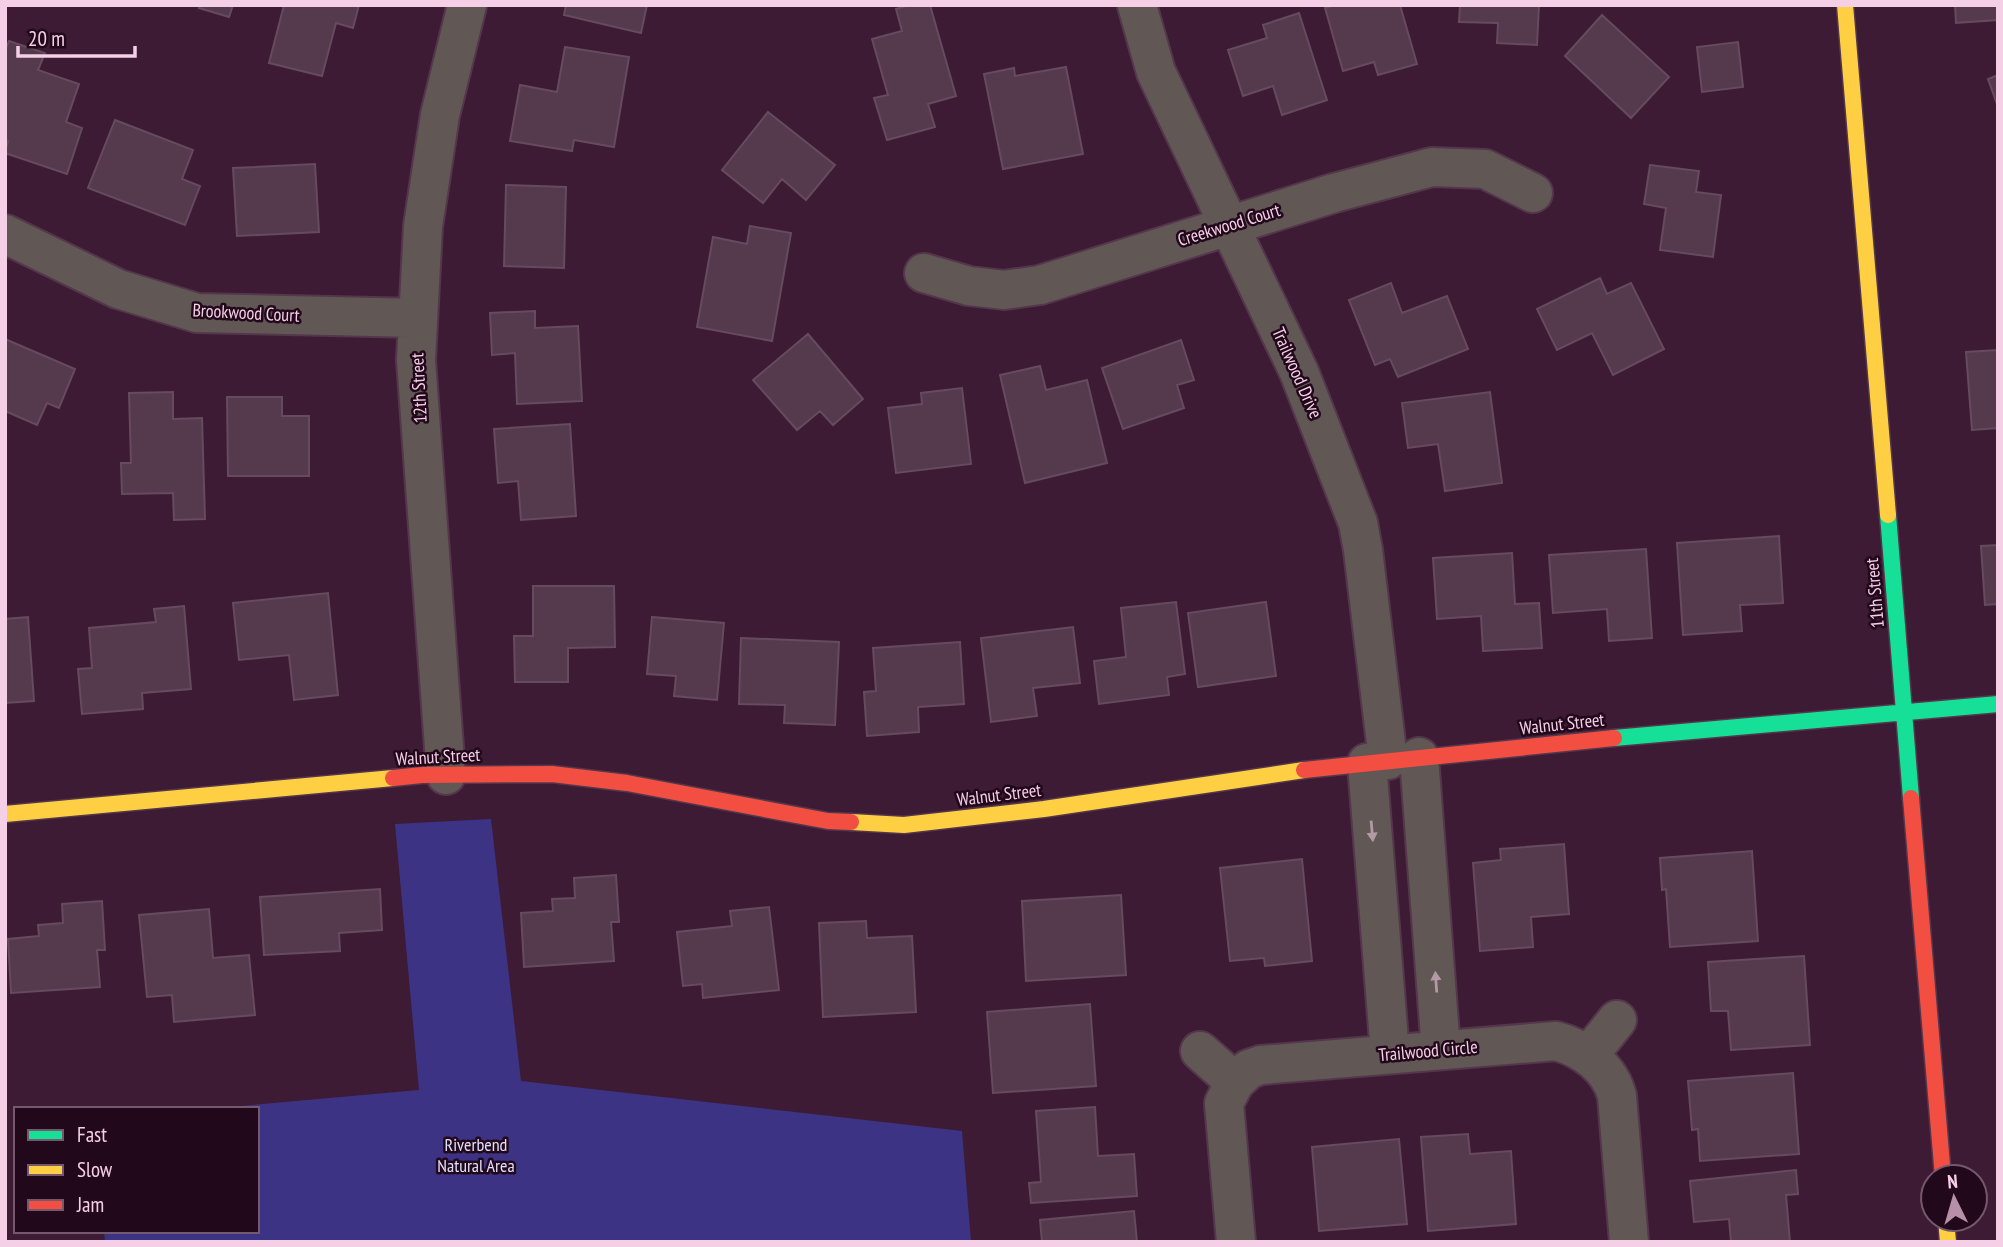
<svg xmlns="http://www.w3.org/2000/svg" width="2003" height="1247" viewBox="0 0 2003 1247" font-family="'PT Sans Narrow',sans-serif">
<rect width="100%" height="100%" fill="#3d1b34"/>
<path fill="#3d3384" d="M491,819L521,1081L962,1131L971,1242H105L104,1231H257V1109H208L419,1090L395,824Z"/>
<path fill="#55394d" stroke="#664a5e" stroke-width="2" d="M200,5H233L229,17L199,8Z
M284,5H359L353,28L336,23L322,76L269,63Z
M566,5H647L641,33L564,15Z
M909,5H930L956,96L928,104L935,127L887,140L874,98L888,95L872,39L902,31L896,9Z
M1334,5H1400L1417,64L1378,75L1374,62L1343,71L1325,8Z
M1460,5H1539L1537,45L1497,43L1498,23L1459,22Z
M1955,5H1998V20L1956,23Z
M1299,13L1327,100L1282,115L1273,86L1243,96L1228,50L1267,38L1263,25Z
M1602,15L1669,77L1631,118L1565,56Z
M9,41L45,53L38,70L79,84L66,122L82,128L67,174L5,153L8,141L5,140V51Z
M1738,42L1743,87L1702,92L1697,47Z
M565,47L629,57L614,147L574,140L572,151L510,141L520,85L557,92Z
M1066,67L1083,154L1003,169L984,74L1014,68L1015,76Z
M1998,75V107L1988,79Z
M768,112L835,165L806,200L782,179L763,203L722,170Z
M115,120L193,150L182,179L200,186L185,225L88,188Z
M315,164L319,232L237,236L233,168Z
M1650,165L1699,171L1696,192L1721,195L1713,257L1660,250L1666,208L1644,204Z
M506,185L566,187L564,268L504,266Z
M750,226L791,233L772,341L697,327L713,237L747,244Z
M1600,278L1607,294L1631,283L1664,349L1613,375L1592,333L1557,350L1537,309Z
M1391,283L1402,313L1447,296L1468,349L1398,377L1390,359L1375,365L1349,300Z
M535,311V328L578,326L582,401L517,404L515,353L492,355L490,313Z
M808,334L863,399L833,425L820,411L797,430L753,380Z
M5,339L75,369L59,408L47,403L37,425L5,411Z
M1181,340L1194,380L1177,385L1184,408L1123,429L1102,368Z
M1998,350V428L1972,430L1966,352Z
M1040,366L1046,390L1087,380L1107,463L1025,483L1000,375Z
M962,388L971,464L896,473L888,408L922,404L921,393Z
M173,392V419L202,418L205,519L174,520L173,493L122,494L121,463H131L129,393Z
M1490,392L1502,483L1445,491L1438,444L1408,448L1402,403Z
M227,397H282V416H309V476H228Z
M570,424L576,516L521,520L518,481L498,483L494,429Z
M1779,536L1783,603L1740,605L1742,631L1683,635L1677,543Z
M1998,545V604L1985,605L1981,546Z
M1646,549L1652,638L1609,641L1607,609L1553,613L1549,555Z
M1512,553L1515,604L1539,603L1542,648L1483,651L1481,616L1437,619L1433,558Z
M533,586H614L615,647L568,648V682H515L514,636H533Z
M328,593L338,695L294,700L289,655L239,660L233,603Z
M1176,602L1185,674L1167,677L1169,695L1099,704L1094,661L1126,657L1121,608Z
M1266,602L1276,676L1198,687L1188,613Z
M184,606L191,689L142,693L143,709L82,714L78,669L92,668L89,628L156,622L154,609Z
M28,617L34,701L5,703V619Z
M652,617L724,623L717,700L674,696L676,676L647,674Z
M1073,627L1080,683L1033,688L1037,716L991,722L981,638Z
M741,638L839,642L835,725L784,723L785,705L739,704Z
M960,642L964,704L918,707L919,732L867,736L864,692L876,691L873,648Z
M1564,844L1569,914L1531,917L1533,947L1480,951L1473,863L1501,860L1500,849Z
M1752,851L1758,941L1670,947L1666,889L1662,890L1660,858Z
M1302,859L1312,961L1265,966L1264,958L1230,961L1220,868Z
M616,875L619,922H611L614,961L524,967L521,913L553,911L552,899L575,898L574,878Z
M380,889L382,930L339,933L340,951L264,955L260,897Z
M1121,895L1126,975L1026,981L1022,901Z
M102,901L105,950H97L100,987L11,993L8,939L39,936L38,925L63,923L62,904Z
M769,907L779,990L703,998L702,984L683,986L677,932L732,926L730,911Z
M209,909L213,958L249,955L255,1015L174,1022L172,995L147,997L139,915Z
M866,921L867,938L912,936L916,1012L823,1017L819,923Z
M1804,956L1810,1045L1731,1050L1728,1011H1711L1708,962Z
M1090,1004L1096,1086L993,1093L987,1012Z
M1793,1073L1799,1154L1700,1161L1698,1129L1692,1130L1688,1081Z
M1095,1107L1098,1156L1134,1154L1137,1196L1031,1203L1029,1183L1041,1182L1036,1111Z
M1468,1134L1470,1154L1511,1151L1516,1224L1428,1231L1421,1137Z
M1399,1139L1407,1224L1319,1231L1312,1147Z
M1796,1170L1798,1194L1786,1195L1790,1242H1731L1729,1219L1694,1222L1690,1181Z
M1134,1211L1137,1242H1042L1040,1220Z"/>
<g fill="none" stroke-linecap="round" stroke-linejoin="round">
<defs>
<path id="street" d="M1137,5L1156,72L1299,372L1358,523L1363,550L1388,760
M5,234L118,289L197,313L418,318
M924,273L969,286L1004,290L1040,285L1334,193L1432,167L1485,169L1533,193
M1419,757L1441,1050
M1367,763L1390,1054
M446,775L416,360L423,226L440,115L467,5
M1200,1051L1235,1082
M1588,1056L1617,1020
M1236,1242L1224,1103L1235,1082L1249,1069L1261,1065L1556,1041C1583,1048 1610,1068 1617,1096L1629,1242"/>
<path id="fast" d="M1888,515L1911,798
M1614,738L1998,704"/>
<path id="slow" d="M1845,5L1888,515
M5,814L393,778
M851,822L904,825L1044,809L1304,770
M1946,1219L1948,1242"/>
<path id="jam" d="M1304,770L1614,738
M393,778L422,775L552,774L627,783L828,821L851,822
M1911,798L1943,1177"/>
</defs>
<use href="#street" stroke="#54374b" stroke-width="42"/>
<use href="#fast" stroke="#54374b" stroke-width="19"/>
<use href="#slow" stroke="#54374b" stroke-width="19"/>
<use href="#jam" stroke="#54374b" stroke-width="19"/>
<use href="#street" stroke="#615856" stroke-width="38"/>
<use href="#fast" stroke="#16e098" stroke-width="16"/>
<use href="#slow" stroke="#ffcf43" stroke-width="16"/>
<use href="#jam" stroke="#f24e42" stroke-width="16"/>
</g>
<defs><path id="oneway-solid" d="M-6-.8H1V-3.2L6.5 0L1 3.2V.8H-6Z" transform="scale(1.75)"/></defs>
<g fill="#b299a5">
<use href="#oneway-solid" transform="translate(1372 831) rotate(85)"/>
<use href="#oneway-solid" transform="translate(1436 982) rotate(-94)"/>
</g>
<g text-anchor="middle" stroke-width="5" stroke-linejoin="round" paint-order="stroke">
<g font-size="18" fill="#f5cfe6" stroke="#22081b">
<text transform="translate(1229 225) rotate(-17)" y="6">Creekwood Court</text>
<text transform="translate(246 313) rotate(3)" y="6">Brookwood Court</text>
<text transform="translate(1297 373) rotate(66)" y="6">Trailwood Drive</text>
<text transform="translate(419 388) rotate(-93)" y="6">12th Street</text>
<text transform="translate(1875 593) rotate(-95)" y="6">11th Street</text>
<text transform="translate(1562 724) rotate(-6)" y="6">Walnut Street</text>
<text transform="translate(438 757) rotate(-3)" y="6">Walnut Street</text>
<text transform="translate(999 795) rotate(-7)" y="6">Walnut Street</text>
<text transform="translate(1428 1051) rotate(-5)" y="6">Trailwood Circle</text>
</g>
<g font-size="18" fill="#dee1fb" stroke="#22081b">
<text x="476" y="1151">Riverbend<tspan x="476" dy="21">Natural Area</tspan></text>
</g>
</g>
<rect width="2003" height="1247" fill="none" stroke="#f5cfe6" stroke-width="14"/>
<rect x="14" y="1107" width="245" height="126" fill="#22081b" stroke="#76586c" stroke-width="2"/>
<rect x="28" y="1130" width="35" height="10" fill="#16e098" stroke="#76586c" stroke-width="2"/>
<text x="77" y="1142" font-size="21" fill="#f5cfe6">Fast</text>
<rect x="28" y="1165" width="35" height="10" fill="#ffcf43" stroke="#76586c" stroke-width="2"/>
<text x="77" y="1177" font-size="21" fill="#f5cfe6">Slow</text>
<rect x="28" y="1200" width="35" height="10" fill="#f24e42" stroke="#76586c" stroke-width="2"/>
<text x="77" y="1212" font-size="21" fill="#f5cfe6">Jam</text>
<g transform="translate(1954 1198) rotate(355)"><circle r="33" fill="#22081b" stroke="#76586c" stroke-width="2"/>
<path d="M0-5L12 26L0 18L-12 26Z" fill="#b590a8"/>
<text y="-10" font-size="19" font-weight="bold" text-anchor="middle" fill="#f5cfe6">N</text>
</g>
<path d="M18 46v10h117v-10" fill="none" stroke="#f5cfe6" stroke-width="3.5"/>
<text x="28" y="46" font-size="21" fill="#f5cfe6" stroke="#22081b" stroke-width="5" paint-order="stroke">20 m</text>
</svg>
